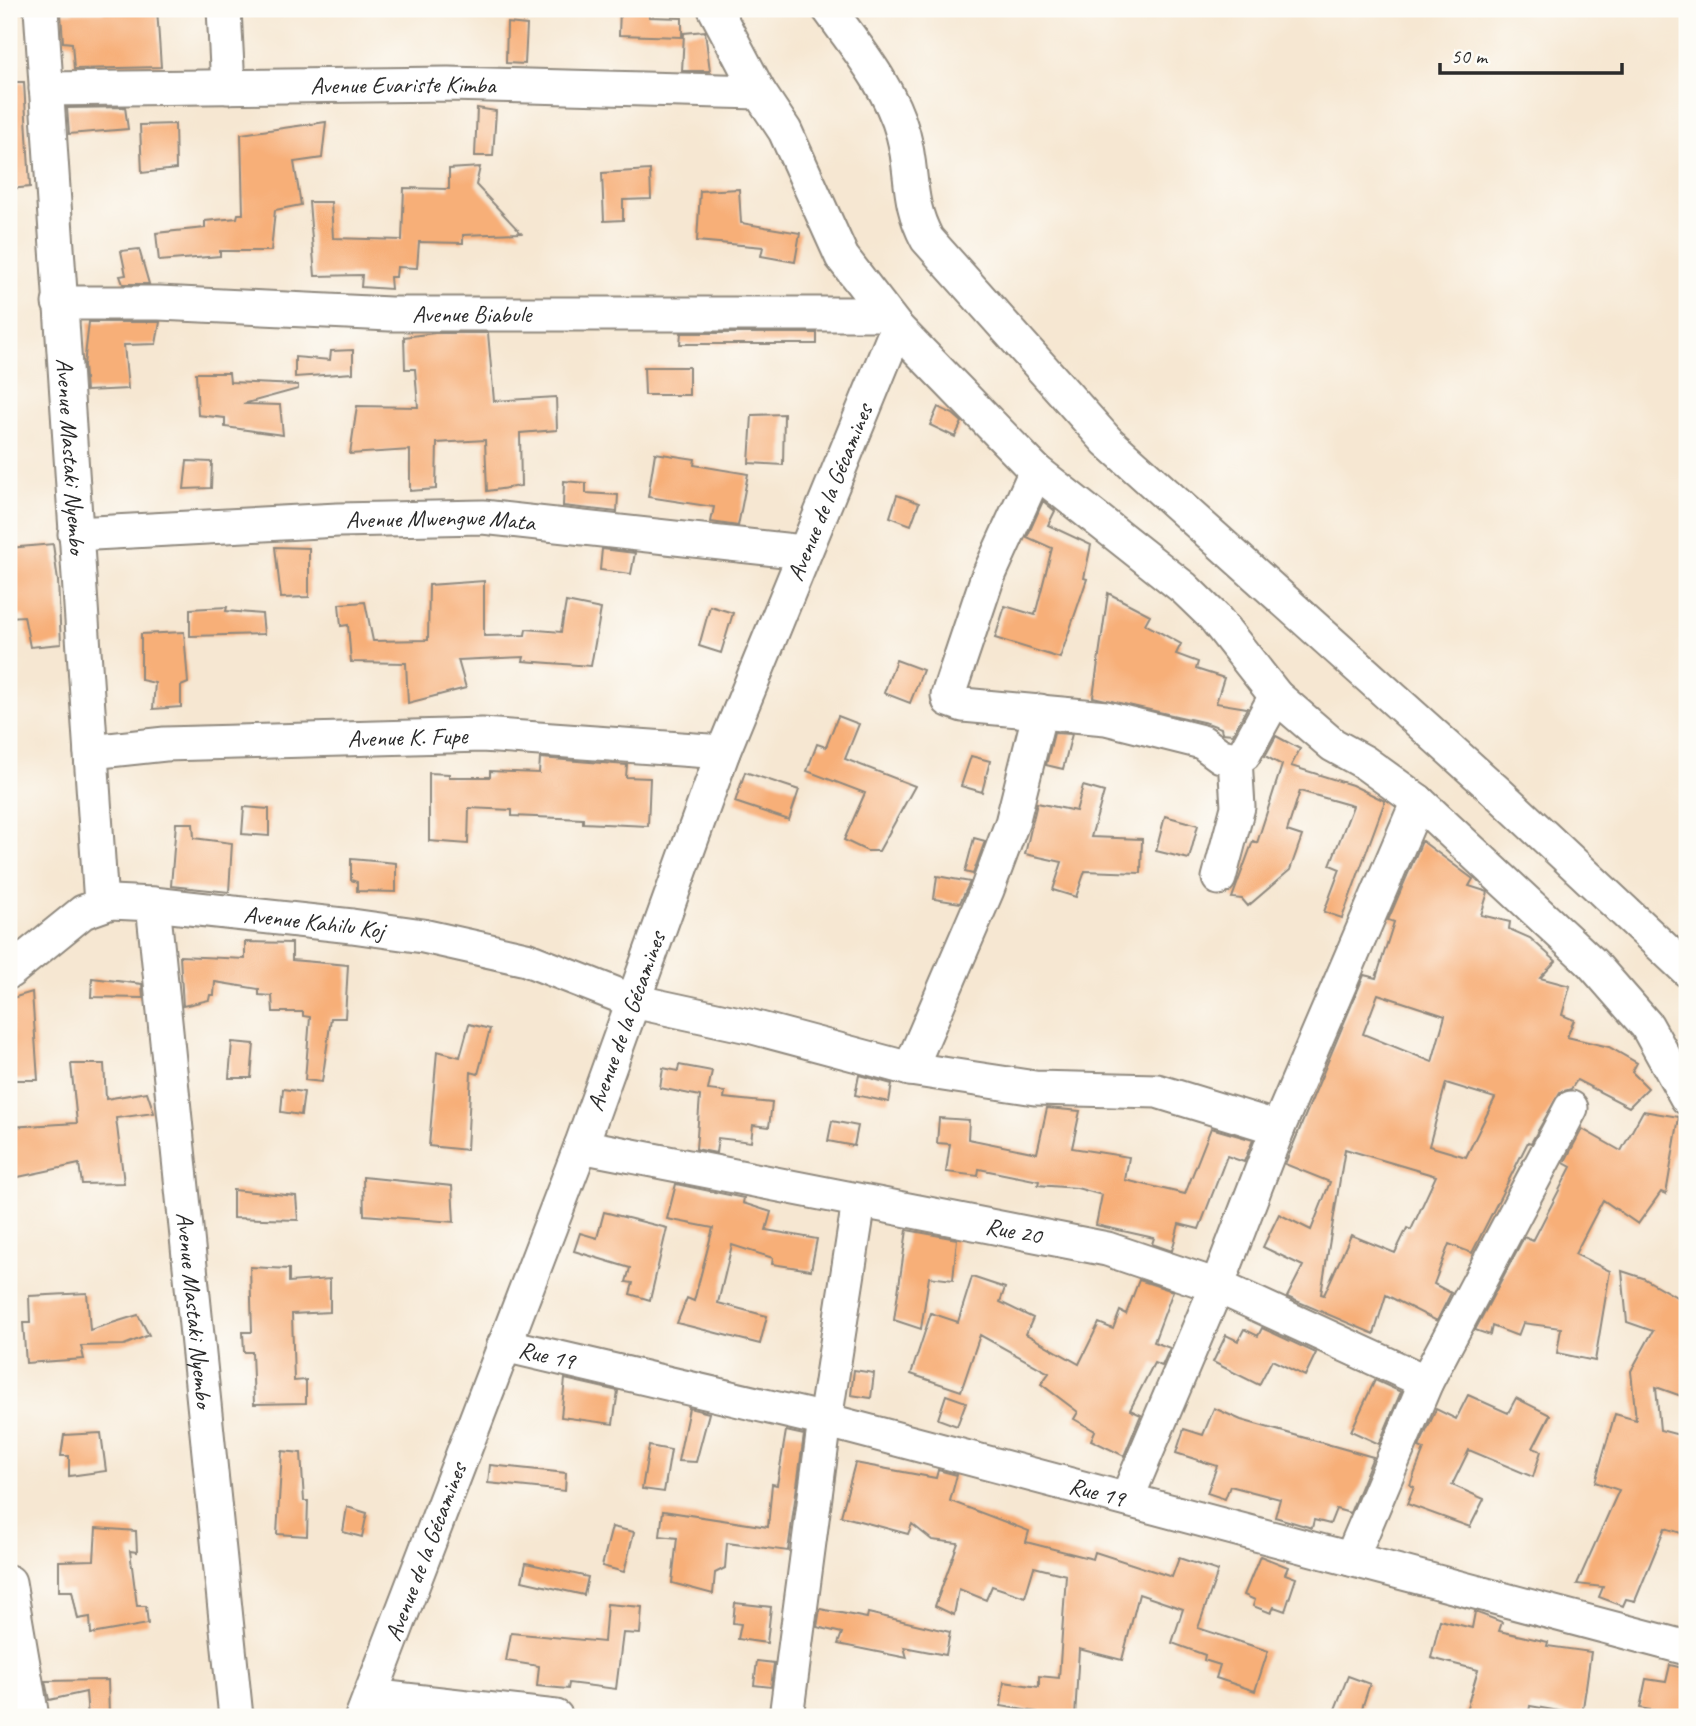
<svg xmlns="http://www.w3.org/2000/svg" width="1696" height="1726" viewBox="0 0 1696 1726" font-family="Caveat,sans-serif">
<rect width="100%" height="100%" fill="#fdfcf7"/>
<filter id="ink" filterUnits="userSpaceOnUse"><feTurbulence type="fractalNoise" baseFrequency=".0143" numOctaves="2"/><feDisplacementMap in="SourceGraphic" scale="14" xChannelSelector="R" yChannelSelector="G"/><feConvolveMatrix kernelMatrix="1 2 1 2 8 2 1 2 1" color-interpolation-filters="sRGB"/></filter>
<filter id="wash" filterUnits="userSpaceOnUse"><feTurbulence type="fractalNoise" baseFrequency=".00686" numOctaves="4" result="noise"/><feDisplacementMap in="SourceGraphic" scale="28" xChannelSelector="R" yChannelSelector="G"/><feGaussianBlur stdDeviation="1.57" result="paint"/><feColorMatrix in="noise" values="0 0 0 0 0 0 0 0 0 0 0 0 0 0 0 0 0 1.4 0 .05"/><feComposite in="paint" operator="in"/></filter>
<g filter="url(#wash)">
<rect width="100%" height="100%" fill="#f6e7d2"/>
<g id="blocks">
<path fill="#f7af78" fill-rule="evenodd" d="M104,9H157L161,67L74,69L72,43L63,42L61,13L104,12Z
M620,9H649V17L682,18V37L619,35Z
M507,23L527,25L525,64L506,63Z
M705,31L710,71H682L684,33Z
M9,82H24L30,187L9,189Z
M125,107L128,129L69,134L67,108Z
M477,108L496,111L493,156H475Z
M326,122L322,158L294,162L301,205L275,210L271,251H220V256L159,261L156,233L205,228V221L237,218L238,214H243L241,134Z
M175,124L176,169L142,173L140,125Z
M480,167L476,185L521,233L463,235V243L419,242L417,268L397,267L396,277H390L391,289L361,287L362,275L315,276L309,202H331L333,238L402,240L404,188L449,189V169Z
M650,170L651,199L623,200V220L604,221L602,173Z
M739,189L741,223L800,233L795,262L761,256L763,247L697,241L700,191Z
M139,249L149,284H123L120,276L126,275L121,251Z
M89,322H160L156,344L124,345L128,389L86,391L84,365Z
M435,333H488L494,401L556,397L557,430L520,433L521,486L487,491L485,440L437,443L436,489L410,491V450L350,454L357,406L418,407L415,369H405L404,337Z
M681,333H817V344H680Z
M353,350V373L295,377V357L330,360L331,351Z
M644,367H689V395H645Z
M196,373H229L230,382L298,385V389L243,404L280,405L283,435L225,427V418L198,415Z
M938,407L953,414L962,422L955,437L930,425Z
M784,414L783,465L749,463L752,415Z
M655,453L695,459L694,465L748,474L738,526L711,522L714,507L648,497Z
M187,461L212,462L211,488L184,489Z
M564,481L586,483V493L618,495L617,512L563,506Z
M897,495L919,503L911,525L890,517Z
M1043,501L1055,511L1048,525L1091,545L1084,578L1087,579L1060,658L995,638L1005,606L1035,615L1052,548L1027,537Z
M53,544L58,581L61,644L30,647L24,616L9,617V548Z
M275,547L309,548V597L281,598Z
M602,549L635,553L631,574L600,570Z
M484,581V636L525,635L526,629L561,632L566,602L601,609L591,666L523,661L524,657L458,660L466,688L408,703L406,663L351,662L348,625L341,626L339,604L365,602L373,641L428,640L429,585Z
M1108,593L1150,615L1145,624L1181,644L1176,654L1198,662L1196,669L1224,678L1216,703L1247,708L1233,734L1222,733L1221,728L1207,723L1093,697Z
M710,606L733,613L721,653L699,646Z
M227,607L226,611L262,614L264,634L190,636V609Z
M184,632L188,683L181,686V707L153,709L155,683L141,680V634Z
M896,660L923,670L910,703L884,693Z
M838,716L859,724L845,759L915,786L879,851H867L844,840L865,793L807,771L817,744L826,747Z
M1054,733L1072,734L1063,769L1046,765Z
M1276,736L1300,749L1291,766L1352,785L1385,801L1342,918L1324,912L1340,869L1330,865L1353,806L1300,791L1287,831L1302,836L1290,870L1248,906L1242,899L1232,898L1253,841L1257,843L1282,765L1265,756Z
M971,756L990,761L982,792L961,786Z
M540,758L627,765L626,777L650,778L648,826L583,823V819L512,816V810L469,808L468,844L429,841V773L449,774V777H490V771L539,773Z
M745,772L799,790L789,820L735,802Z
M1083,786L1104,792L1091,837L1142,839L1141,873L1085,871L1076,897L1053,890L1062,862L1025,854L1037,803L1076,811Z
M244,807L269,809V836L242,834Z
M1165,816L1198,825L1189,859L1156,851Z
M176,823H193L194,838L232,843L229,892L171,886Z
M974,838L985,841L973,874L965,872Z
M1422,841L1473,879L1469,886L1488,892L1481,915L1510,922L1509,929L1530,938L1556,961L1540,978L1570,986L1562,1015L1574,1020L1567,1037L1609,1047L1637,1063L1632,1072L1648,1088L1629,1107L1577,1080L1571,1089L1560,1092L1531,1143L1528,1142L1472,1253L1449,1244L1434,1284L1451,1293L1437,1321L1386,1295L1374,1334L1287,1297L1303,1266L1263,1247L1279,1214L1311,1230L1330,1182L1285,1164L1364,975L1376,978L1394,922L1388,920ZM1378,994L1445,1016L1432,1062L1363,1034ZM1446,1083L1495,1098L1466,1157L1429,1146ZM1345,1149L1436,1176L1411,1230L1407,1228L1395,1253L1351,1235L1324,1295L1321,1294Z
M351,859L396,863V892L357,891V882L351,880Z
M937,876L970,882L960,903L934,899Z
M245,942L292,943V960L348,965L345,1018H331L322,1082L305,1080L310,1017L303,1016V1012H273L272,996L259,995V989L215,982L214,995H210L209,1000L183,1006L180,956L245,959Z
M92,978L142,984L143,998L91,997Z
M32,992L38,1080H13L9,999Z
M469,1024L490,1029L478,1074L471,1072L467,1150L429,1146L437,1051L460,1057Z
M232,1042L254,1044L251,1078H229Z
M71,1064H104L106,1099L147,1092L154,1113L116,1118L124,1183L82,1184L79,1164L9,1179V1127L77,1123Z
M679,1065L712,1071L708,1090L725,1092L724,1098L772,1103L769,1127L753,1125L751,1142L718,1138L716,1153L696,1149L700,1096L660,1088L663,1068L678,1071Z
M859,1075L892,1084L889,1102L855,1095Z
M283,1089L304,1092L301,1115L281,1112Z
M1047,1108L1080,1111L1072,1148L1129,1157L1125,1180L1185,1194L1211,1128L1253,1140L1244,1162L1227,1156L1199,1229L1179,1224L1172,1251L1152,1244L1154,1238L1096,1225L1102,1195L1077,1188L1038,1185L1039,1181L979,1169L978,1176L946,1172L950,1144L937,1143L939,1118L969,1120L968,1139L1037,1153Z
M1643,1111L1679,1117L1666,1194L1661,1192L1638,1224L1603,1200L1575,1254L1610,1271L1595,1361L1557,1353L1561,1328L1523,1323L1518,1336L1492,1326L1490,1335L1475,1330L1524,1237L1533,1241L1571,1167L1564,1163L1582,1129L1621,1151Z
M832,1121L858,1126L854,1146L828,1141Z
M363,1177L452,1186L454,1222L364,1215Z
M676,1184L744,1198L743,1203L771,1212L766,1230L817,1239L811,1270L772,1264L773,1258L732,1245L718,1303L767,1316L760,1344L677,1323L687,1298L694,1301L713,1228L667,1219Z
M233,1190L296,1196L298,1220L233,1218Z
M604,1212L667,1228L650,1300L630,1294L633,1283L626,1282L630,1268L574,1251L580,1233L597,1238Z
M907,1230L957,1239L953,1280L929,1277L921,1329L894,1320Z
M250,1267L289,1269V1282L330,1279V1312L292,1314L294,1381L306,1380V1403L254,1404L252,1352H244L243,1332H252Z
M1622,1271L1643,1278L1687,1303V1398L1656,1387L1660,1430L1687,1437V1535L1665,1528L1635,1601L1626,1599L1623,1606L1599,1597L1603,1587L1577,1584L1619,1490L1595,1482L1615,1414L1636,1420L1631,1371L1653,1331L1627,1322Z
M972,1277L1005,1288L1000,1302L1033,1318L1026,1334L1079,1364L1099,1323L1113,1329L1120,1311L1126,1314L1139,1280L1173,1291L1154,1342L1170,1348L1162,1366L1154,1363L1130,1410L1141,1415L1124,1456L1091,1440L1095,1431L1074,1419L1078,1412L1041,1384L1049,1373L980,1335L961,1391L911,1374L931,1313L958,1322Z
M87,1293L90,1330L138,1315L149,1335L124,1345L81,1346L84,1359L26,1363L23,1323H30L29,1296Z
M1262,1328L1316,1353L1305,1376L1272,1360L1259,1385L1213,1362L1226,1335L1238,1341L1244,1329L1258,1336Z
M854,1370L874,1373L871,1398L851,1395Z
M565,1379L618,1391L613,1424L561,1417Z
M1375,1380L1401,1392L1379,1444L1351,1431Z
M946,1395L966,1402L957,1426L938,1419Z
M1468,1395L1508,1413L1516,1398L1550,1415L1533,1448L1541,1451L1533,1477L1469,1450L1452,1485L1484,1499L1470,1527L1407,1504L1414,1487L1410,1485L1424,1449L1419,1447L1433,1416L1436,1409L1456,1419Z
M689,1408L709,1413L696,1462L678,1461Z
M1214,1408L1241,1420L1373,1457L1350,1513L1336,1509L1330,1524L1314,1520L1312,1528L1275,1517L1280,1499L1230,1486L1225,1499L1207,1493L1217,1466L1176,1453L1184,1429L1203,1435Z
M786,1431L804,1435L788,1551L727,1543L725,1568L715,1573L713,1594L672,1583L677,1538L660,1536L663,1511L768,1527L772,1484L777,1485Z
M101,1433L106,1471L69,1476V1456H61L64,1435Z
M649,1446L671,1450L664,1492L642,1489Z
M282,1451L301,1453L304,1501H308L307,1536L277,1534Z
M855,1463L936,1478L938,1470L957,1475L950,1501L1029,1531L1026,1542L1093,1559L1095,1552L1172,1577L1179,1558L1218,1571L1198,1628L1268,1651L1255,1691L1216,1678L1220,1665L1204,1660L1205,1655L1172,1643L1183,1609L1139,1594L1122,1660L1079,1649L1075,1717H1037V1712L1001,1706L1004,1682L1039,1687V1676L1059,1678L1066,1575L1034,1567L1025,1597L992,1586L986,1600L959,1589L954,1615L935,1606L958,1543L932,1540L912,1524L908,1534L841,1516Z
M490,1465L566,1473L565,1491L488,1483Z
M347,1507L367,1513L362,1537L343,1532Z
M612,1527L634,1532L624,1572L602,1566Z
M96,1528L136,1531L137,1552L130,1551L137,1606H146L148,1624L91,1634L90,1617L78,1619L72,1591H59V1561L94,1560Z
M1260,1556L1288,1567L1285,1574L1296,1578L1285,1611L1274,1607L1271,1613L1253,1606L1255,1600L1244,1595Z
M526,1563L588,1577L584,1595L522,1581Z
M735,1603L771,1607L767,1643L738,1639L741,1624L733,1623Z
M607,1604L642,1607L640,1634L623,1633L616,1689L569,1683L568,1689L537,1686L539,1666L506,1661L511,1633L604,1642Z
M820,1609L867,1618L868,1613L950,1632L946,1655L904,1647L907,1658L838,1644L842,1633L817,1627Z
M1475,1612L1502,1622L1499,1631L1548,1642L1547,1646L1591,1652L1582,1715L1530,1706L1528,1717H1464L1478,1670L1431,1658L1440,1620L1472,1628Z
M757,1661L774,1663L771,1687L754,1685Z
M1670,1665L1687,1669V1717L1640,1708L1646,1679L1666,1682Z
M1348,1676L1370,1684L1359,1717H1332Z
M108,1680L109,1717H88L86,1692L49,1700L45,1681Z"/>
</g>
</g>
<g filter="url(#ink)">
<use href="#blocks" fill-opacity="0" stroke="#90897e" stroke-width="2"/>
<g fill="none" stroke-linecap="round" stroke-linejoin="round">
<defs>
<g id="minor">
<path id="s1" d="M41,9L101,904"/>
<path d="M224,9L228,87"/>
<path d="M715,9L759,92L785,131L842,257L897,328L1036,471L1184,588L1214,617L1276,696L1333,745L1364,762L1418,801L1592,963L1647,1026L1687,1098"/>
<path d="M829,9C857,48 890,87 903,134C914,175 906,199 927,239L1107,441L1496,791L1687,970"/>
<path id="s2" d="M46,89L448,84L759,92"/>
<path id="s3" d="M59,303H159L390,314H884"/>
<path d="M1036,471L987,579L948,695L949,700L963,705L1106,718L1202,742L1221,756L1235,759L1244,754L1276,696"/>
<path id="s4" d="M75,534L338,520L483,517L803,552"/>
<path id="s5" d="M91,752L165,744L482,735L723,752"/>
<path d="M1219,878L1238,807L1235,759"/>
<path id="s6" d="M153,904L236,1717"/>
<path id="s7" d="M9,972L83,912L111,902L153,904L352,926L423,936L526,959L633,1001L753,1027L910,1069L1035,1088L1157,1091L1278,1128"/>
<path d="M910,1069L987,890L1012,823L1040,711"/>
<path id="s8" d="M581,1146L1107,1249L1217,1286L1426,1382"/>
<path id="s9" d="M504,1345L825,1420L1687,1648"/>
<path d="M1127,1498L1217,1286L1278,1128L1418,801"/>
<path d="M1351,1559L1426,1382L1571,1108"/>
<path d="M9,1582L32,1717"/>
<path d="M370,1696L556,1717"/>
<path id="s10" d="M362,1717L581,1146L723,752L897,328"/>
<path d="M786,1717L825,1420L859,1202"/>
</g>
</defs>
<use href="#minor" stroke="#90897e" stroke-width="37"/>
<use href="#minor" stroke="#fff" stroke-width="33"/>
</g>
</g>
<g text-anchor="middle" stroke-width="7" stroke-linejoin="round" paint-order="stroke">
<g font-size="24" fill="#2b2b2b" stroke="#fdfcf7">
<text dy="8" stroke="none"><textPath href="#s2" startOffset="357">Avenue Evariste Kimba</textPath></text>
<text dy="8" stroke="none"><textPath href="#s3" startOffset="413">Avenue Biabule</textPath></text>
<text dy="8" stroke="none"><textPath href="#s1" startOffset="448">Avenue Mastaki Nyembo</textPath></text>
<text dy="8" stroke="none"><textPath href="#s10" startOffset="1311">Avenue de la Gécamines</textPath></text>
<text dy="8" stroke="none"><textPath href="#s4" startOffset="366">Avenue Mwengwe Mata</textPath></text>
<text dy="8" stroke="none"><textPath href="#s5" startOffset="317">Avenue K. Fupe</textPath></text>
<text dy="8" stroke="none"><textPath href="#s7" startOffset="329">Avenue Kahilu Koj</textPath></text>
<text dy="8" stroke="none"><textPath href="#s10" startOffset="744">Avenue de la Gécamines</textPath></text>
<text dy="8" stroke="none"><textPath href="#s8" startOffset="441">Rue 20</textPath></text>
<text dy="8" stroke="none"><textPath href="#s6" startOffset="408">Avenue Mastaki Nyembo</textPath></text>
<text dy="8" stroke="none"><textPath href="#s9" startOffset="44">Rue 19</textPath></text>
<text dy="8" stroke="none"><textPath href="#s9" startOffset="611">Rue 19</textPath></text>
<text dy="8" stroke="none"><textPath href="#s10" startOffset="177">Avenue de la Gécamines</textPath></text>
</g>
</g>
<rect width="1696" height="1726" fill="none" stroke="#fdfcf7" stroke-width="35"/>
<path d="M1440 63v10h182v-10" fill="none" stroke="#2b2b2b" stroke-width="3.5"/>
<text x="1451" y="63" font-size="21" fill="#2b2b2b" stroke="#fdfcf7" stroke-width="5" paint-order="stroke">50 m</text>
</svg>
